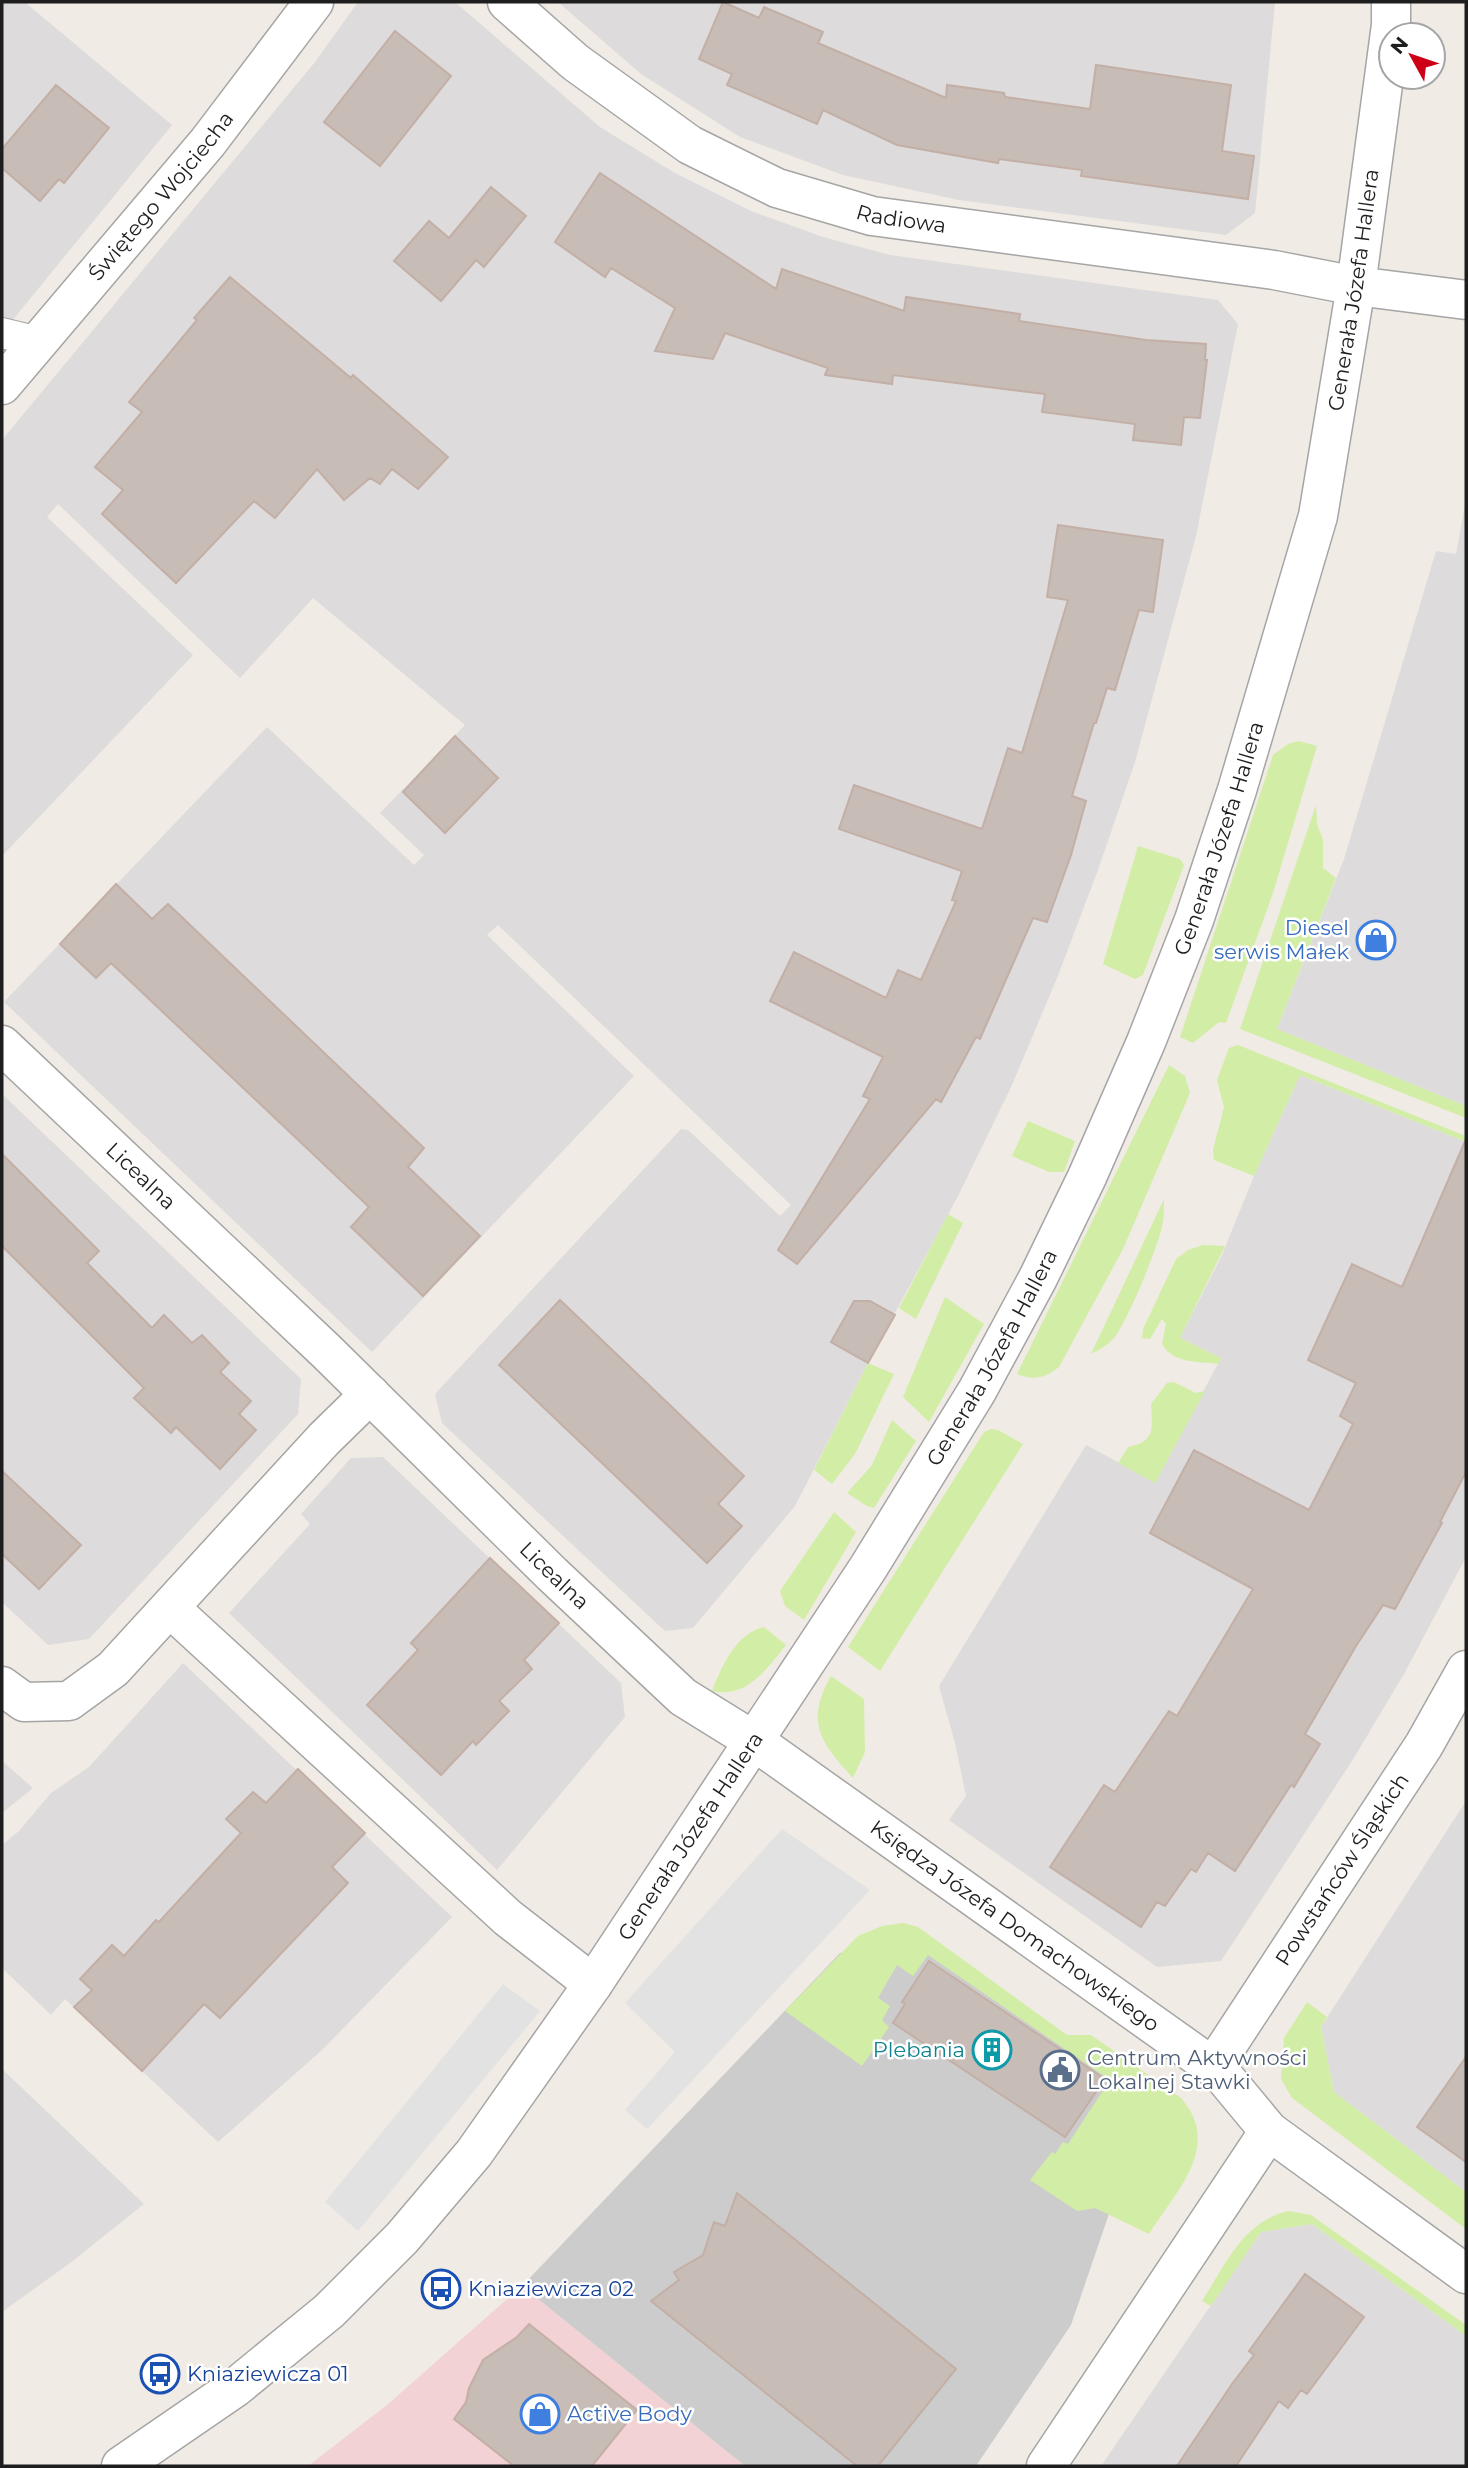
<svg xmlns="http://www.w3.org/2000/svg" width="1468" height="2468" font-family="Montserrat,sans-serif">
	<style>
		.residential { fill: #dddbdb }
		.commercial { fill: #f2d2d4 }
		.religious { fill: #ccc }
		.grass { fill: #d2eea6 }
		.parking { fill: #e2e2e2 }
		.building { fill: #c8bcb7; stroke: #c3afa5; stroke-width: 2 }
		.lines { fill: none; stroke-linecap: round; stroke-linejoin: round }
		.service-casing { stroke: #a5a5a5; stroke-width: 32 }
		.minor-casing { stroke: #a5a5a5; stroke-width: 41 }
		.tertiary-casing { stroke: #a5a5a5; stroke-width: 41 }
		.service { stroke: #fff; stroke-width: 30 }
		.minor { stroke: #fff; stroke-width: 38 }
		.tertiary { stroke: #fff; stroke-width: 38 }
		.labels { text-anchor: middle; stroke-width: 5; stroke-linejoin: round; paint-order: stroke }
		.street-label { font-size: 21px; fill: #1e1e1e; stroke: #fff }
		.shop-label { font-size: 21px; fill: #366cbe; stroke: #fff; text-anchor: end }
		.culture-label { font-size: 21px; fill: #0d838f; stroke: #fff; text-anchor: end }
		.service-label { font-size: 21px; fill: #4e5e75; stroke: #fff; text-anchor: start }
		.transit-label { font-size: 21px; fill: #164399; stroke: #fff; text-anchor: start }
	</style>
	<rect width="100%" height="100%" fill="#f0ebe4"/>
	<path class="residential" d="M2,2H29L27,4L172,125L2,333Z
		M358,2H455L600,127L675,173L751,211L823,237L890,255L1218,300L1238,324L1196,536L1135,762L1098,870L1057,978L1012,1085L958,1196L868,1363L795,1506L693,1628L665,1631L442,1423L435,1394L681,1129L688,1130L780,1216L791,1205L498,925L487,935L634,1076L372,1352L4,1002L267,727L414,865L424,855L380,813L465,725L313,598L240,678L58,504L47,517L193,655L2,856V440L315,62Z
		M558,2H1275L1255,213L1226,235L959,200L843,175L740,137L641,74Z
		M1466,499V1106L1277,1029L1344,859L1436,551L1456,554Z
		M1300,1075L1466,1142V1557L1404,1674L1352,1761L1221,1961L1157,1967L949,1820L966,1796L955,1743L939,1686L1086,1445L1155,1482L1221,1358L1180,1338L1222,1255L1254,1176Z
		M2,1094L301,1379L298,1414L89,1639L48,1645L2,1602Z
		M383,1457L621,1683L625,1717L497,1870L229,1613L310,1524L301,1514L351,1458Z
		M183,1663L452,1917L322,2050L218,2142L65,1999L51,2015L2,1968V1845L19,1831L51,1793L89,1767Z
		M2,1761L33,1788L2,1813Z
		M1466,1801V2192L1334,2092L1321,2027Z
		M2,2069L144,2204L70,2263L2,2312Z
		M1312,2224L1466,2336V2466H1101L1261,2232Z"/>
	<path class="commercial" d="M522,2286L745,2466H308L387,2405Z"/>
	<path class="religious" d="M931,1944L1139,2094L1125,2167L1071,2325L976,2466H745L522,2286L840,1953Z"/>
	<path class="grass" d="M1299,741L1317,746L1273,893L1226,1023L1219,1022L1193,1043L1180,1037L1273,755L1288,744Z
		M1316,805L1317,824L1323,840V868L1336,878L1277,1029L1466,1106V1118L1240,1029Z
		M1138,846L1180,859L1184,865L1143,975L1135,979L1103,964Z
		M1238,1045L1466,1136V1142L1300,1075L1254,1176L1214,1160L1213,1150L1224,1107L1217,1080L1229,1048Z
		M1169,1065L1185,1076L1190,1093L1123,1249L1059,1367C1045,1378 1034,1381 1017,1374Z
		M1028,1121L1075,1141L1064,1172H1049L1012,1156Z
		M1164,1199C1164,1208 1164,1218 1162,1227C1155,1254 1132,1310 1117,1334C1110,1344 1101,1349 1091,1354Z
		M948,1214L963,1223L916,1319L899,1308Z
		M1203,1245L1225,1246L1180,1338L1221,1358L1219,1364C1198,1361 1173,1364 1162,1344L1166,1324L1162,1319L1150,1339L1142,1338L1143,1329L1176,1259L1188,1250Z
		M945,1297L984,1324L929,1422L903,1397Z
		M868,1363L894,1374L855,1454L832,1484L814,1470Z
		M1174,1382L1196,1393L1205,1391L1155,1483L1118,1463L1128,1447C1156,1442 1152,1428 1151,1404L1167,1383Z
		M892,1420L916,1441L874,1508L867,1506L847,1493L872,1465Z
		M991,1429L998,1430L1023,1444L880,1671L848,1647L984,1432Z
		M834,1512L856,1532L804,1620L785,1606L780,1591Z
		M764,1627L786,1645C767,1669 746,1699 712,1691C722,1666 736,1633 764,1627Z
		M831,1676L864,1699L865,1752L853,1778C820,1742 805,1722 831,1676Z
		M903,1923L918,1927L1067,2035H1091L1181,2098C1223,2146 1176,2191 1149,2234L1095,2208L1077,2211L1030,2180L1052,2152L1055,2154L1063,2142L1068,2144L1110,2080L928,1955L913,1976L897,1965L878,1998L890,2006L882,2020L889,2027L862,2066L785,2011L858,1936L882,1926Z
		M1307,2002L1327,2017L1321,2027L1334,2092L1466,2192V2229L1292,2098L1281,2079L1284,2038Z
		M1289,2211L1311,2215L1466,2325V2336L1312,2224L1261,2232L1211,2306L1202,2301C1226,2264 1243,2221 1289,2211Z"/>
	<path class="parking" d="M782,1829L870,1890L647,2129L625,2110L675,2052L625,2003Z
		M503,1984L540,2011L358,2231L325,2202Z"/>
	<path class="building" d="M723,2L759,18L764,7L790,18L823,32L818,43L946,98L947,85L1004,93L1005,97L1090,109L1096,65L1231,85L1222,151L1254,156L1248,199L1081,176L1082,170L999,159L998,163L897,145L823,110L817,124L727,85L732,74L699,59Z
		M395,31L451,76L380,166L324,122Z
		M56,85L109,128L64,183L59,179L40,201L2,168V149Z
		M600,173L776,289L782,269L904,311L906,297L1020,314L1019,321L1146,340L1206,344L1205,360H1207L1200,418L1184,417L1181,445L1133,440L1135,424L1042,412L1045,394L893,375L892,384L825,375L828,368L725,333L713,359L655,351L675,308L611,268L605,277L555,242Z
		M491,187L526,216L484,267L476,260L441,301L394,261L429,221L449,238Z
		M230,277L351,378L353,375L448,457L418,489L392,469L380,484L370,478L344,500L317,469L275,518L254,501L176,583L102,514L123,490L95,467L142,412L129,402L197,320L194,318Z
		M1058,525L1163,540L1153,612L1139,610L1115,690L1107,688L1096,723H1094L1072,796L1086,801L1071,855L1047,922L1033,918L980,1039L976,1037L941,1102L936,1099L797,1264L778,1250L870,1099L863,1096L883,1057L770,1001L794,952L886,998L898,970L921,980L956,901L952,900L962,871L839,829L854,785L982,829L1008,748L1022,753L1068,600L1047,597Z
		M455,736L498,778L445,833L403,792Z
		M116,884L152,919L168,904L424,1148L408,1167L480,1236L423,1296L351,1227L369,1207L111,963L96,978L60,944Z
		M1466,1139V1472L1440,1522L1442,1523L1395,1609L1383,1605L1356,1646L1305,1734L1320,1744L1294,1787L1291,1785L1235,1871L1208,1853L1196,1872L1191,1869L1165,1906L1157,1902L1141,1927L1050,1867L1104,1785L1115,1792L1169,1711L1177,1716L1253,1589L1150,1533L1194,1450L1309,1510L1353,1424L1340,1416L1356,1383L1308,1360L1352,1264L1402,1287Z
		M2,1154L99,1251L87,1263L152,1328L164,1315L192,1343L202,1335L229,1363L220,1372L251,1401L239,1414L256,1430L220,1469L176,1427L171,1433L134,1398L144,1388L2,1246Z
		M560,1300L744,1476L718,1504L742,1526L707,1563L499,1365Z
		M854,1301H870L895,1315L868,1363L831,1342Z
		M2,1471L81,1545L39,1589L2,1554Z
		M490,1558L559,1623L524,1660L532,1669L499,1701L509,1711L476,1745L473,1741L441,1775L367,1705L418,1650L411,1643Z
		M298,1769L365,1833L332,1867L348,1883L220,2018L204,2004L142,2071L74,2007L92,1990L80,1979L112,1945L124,1956L156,1920L159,1922L241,1833L226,1819L253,1792L266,1803Z
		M929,1961L1105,2079L1065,2137L893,2023L905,2004L902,2002Z
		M1466,2057V2162L1417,2127Z
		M737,2193L956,2369L878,2466H857L651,2301L679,2280L674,2272L703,2255L714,2222L725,2226Z
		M1305,2274L1364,2317L1307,2394L1301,2390L1288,2408L1279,2401L1236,2466H1177L1232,2384L1254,2355L1249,2351Z
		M529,2324L637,2410L592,2466H514L454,2419L466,2402L469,2388L483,2360L517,2337Z"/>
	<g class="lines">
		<defs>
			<path id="service" d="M2,333L39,342"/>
			<g id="minor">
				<path id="s1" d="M507,2L575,62L690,145L777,188L872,216L1274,270L1356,286L1466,300"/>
				<path id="s2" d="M2,385L208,142L314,2"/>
				<path id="s3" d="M2,1045L326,1351L552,1574L683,1697L754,1741L1213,2067L1225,2078L1269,2131L1466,2274"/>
				<path d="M170,1608L508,1918L593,1984"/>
				<path d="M2,1686L24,1702L69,1701L113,1669L324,1439L370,1394"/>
				<path id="s4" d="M1213,2067L1424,1745L1466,1670"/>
				<path d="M1046,2466L1269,2131"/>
			</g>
			<g id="tertiary">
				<path id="s5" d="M121,2466L236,2387L329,2311L402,2238L474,2153L593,1984L868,1568L977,1391L1038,1278L1087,1177L1146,1042L1194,920L1237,790L1318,516L1356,286L1391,25V2"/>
			</g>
		</defs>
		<use href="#service" class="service-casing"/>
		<use href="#minor" class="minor-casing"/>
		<use href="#tertiary" class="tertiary-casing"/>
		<use href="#service" class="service"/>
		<use href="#minor" class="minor"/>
		<use href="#tertiary" class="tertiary"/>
	</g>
	<defs>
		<symbol id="shop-ring" viewBox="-11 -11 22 22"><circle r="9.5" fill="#fff" stroke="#3f7fe0" stroke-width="1.5"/><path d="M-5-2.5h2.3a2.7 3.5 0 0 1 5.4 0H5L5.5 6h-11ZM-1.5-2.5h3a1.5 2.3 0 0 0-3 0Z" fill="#3f7fe0"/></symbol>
		<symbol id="building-ring" viewBox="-11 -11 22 22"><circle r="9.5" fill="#fff" stroke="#0f9aa8" stroke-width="1.5"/><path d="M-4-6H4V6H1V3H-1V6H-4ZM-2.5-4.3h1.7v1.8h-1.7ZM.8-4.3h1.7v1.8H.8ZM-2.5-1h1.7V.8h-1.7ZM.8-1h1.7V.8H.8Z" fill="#0f9aa8"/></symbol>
		<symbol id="civic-ring" viewBox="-11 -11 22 22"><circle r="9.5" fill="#fff" stroke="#5c6f8a" stroke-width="1.5"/><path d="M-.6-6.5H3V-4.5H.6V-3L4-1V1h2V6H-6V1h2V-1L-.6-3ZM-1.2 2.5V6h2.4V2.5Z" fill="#5c6f8a"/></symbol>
		<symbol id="bus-ring" viewBox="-11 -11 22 22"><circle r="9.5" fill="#fff" stroke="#1a4fb4" stroke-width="1.5"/><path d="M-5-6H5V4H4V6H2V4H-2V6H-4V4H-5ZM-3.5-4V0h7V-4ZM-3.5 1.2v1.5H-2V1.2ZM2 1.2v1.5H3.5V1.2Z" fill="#1a4fb4"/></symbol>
	</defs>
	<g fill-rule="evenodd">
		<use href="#shop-ring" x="1354" y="918" width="44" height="44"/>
		<use href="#building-ring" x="970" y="2028" width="44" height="44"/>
		<use href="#civic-ring" x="1038" y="2048" width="44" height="44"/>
		<use href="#bus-ring" x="419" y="2267" width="44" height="44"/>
		<use href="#bus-ring" x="138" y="2352" width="44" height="44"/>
		<use href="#shop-ring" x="518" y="2392" width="44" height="44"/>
	</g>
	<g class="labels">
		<g class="street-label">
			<text dy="7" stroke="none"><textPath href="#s2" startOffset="247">Świętego Wojciecha</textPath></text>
			<text dy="7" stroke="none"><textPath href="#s1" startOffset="458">Radiowa</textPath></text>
			<text dy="7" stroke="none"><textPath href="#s5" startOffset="2558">Generała Józefa Hallera</textPath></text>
			<text dy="7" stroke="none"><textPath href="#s5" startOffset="1992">Generała Józefa Hallera</textPath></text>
			<text dy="7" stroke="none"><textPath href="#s3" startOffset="191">Licealna</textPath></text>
			<text dy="7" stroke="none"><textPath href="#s5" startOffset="1424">Generała Józefa Hallera</textPath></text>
			<text dy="7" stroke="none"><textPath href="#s3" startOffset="766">Licealna</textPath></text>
			<text dy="7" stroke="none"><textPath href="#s5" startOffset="858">Generała Józefa Hallera</textPath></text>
			<text dy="7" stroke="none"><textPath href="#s4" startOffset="236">Powstańców Śląskich</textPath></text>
			<text dy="7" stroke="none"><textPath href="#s3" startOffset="1346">Księdza Józefa Domachowskiego</textPath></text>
		</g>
		<g class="shop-label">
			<text x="1349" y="935">Diesel<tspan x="1349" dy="24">serwis Małek</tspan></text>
			<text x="567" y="2421" text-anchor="start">Active Body</text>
		</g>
		<g class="culture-label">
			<text x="965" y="2057">Plebania</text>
		</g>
		<g class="service-label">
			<text x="1087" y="2065">Centrum Aktywności<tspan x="1087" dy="24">Lokalnej Stawki</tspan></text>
		</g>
		<g class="transit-label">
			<text x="468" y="2296">Kniaziewicza 02</text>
			<text x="187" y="2381">Kniaziewicza 01</text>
		</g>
	</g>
	<rect width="1468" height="2468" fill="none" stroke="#1e1e1e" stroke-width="7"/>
	<g transform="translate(1412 56) rotate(310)"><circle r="33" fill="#ffffff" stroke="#a5a5a5" stroke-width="2"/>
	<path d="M0-5L12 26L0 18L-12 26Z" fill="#cd0018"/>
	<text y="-10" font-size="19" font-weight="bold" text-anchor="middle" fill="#1e1e1e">N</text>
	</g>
</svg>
